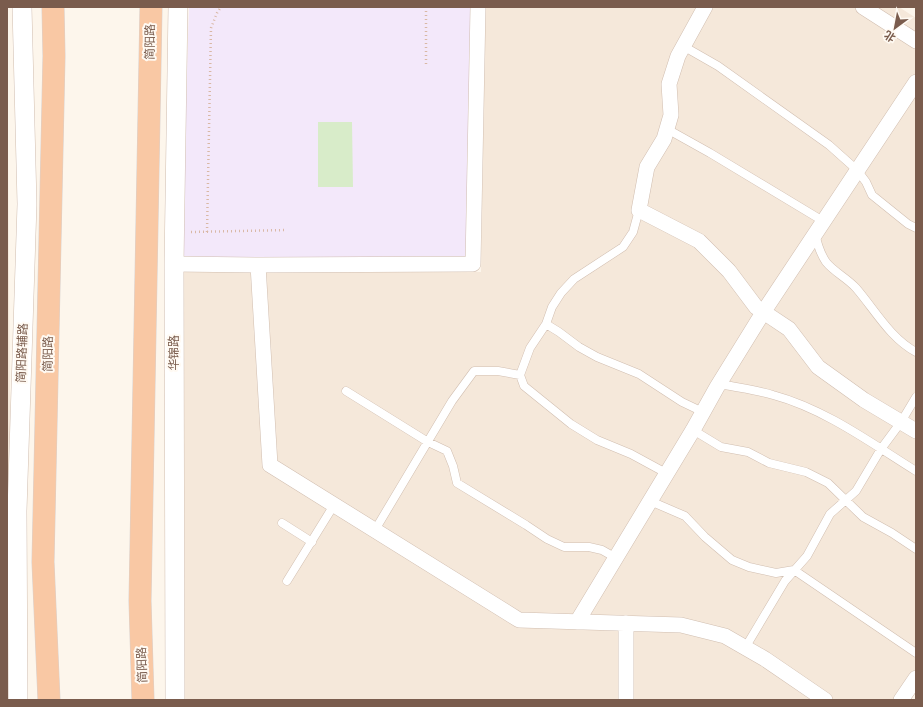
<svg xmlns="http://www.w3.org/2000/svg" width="923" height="707" font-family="Rubik,'Noto Sans SC',sans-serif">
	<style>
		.residential { fill: #f5e8da }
		.education { fill: #f3e8fa }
		.pitch { fill: #d8ecc9 }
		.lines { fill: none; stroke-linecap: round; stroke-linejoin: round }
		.service-casing { stroke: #d1beb0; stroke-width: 9 }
		.minor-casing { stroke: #d1beb0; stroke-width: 16 }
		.tertiary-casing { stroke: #d1beb0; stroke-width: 20 }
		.trunk-casing { stroke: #dad1cd; stroke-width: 23 }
		.path { stroke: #d9b8a5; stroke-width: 2.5; stroke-dasharray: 1 3; stroke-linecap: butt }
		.service { stroke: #fff; stroke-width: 8 }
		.minor { stroke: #fff; stroke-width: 15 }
		.tertiary { stroke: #fff; stroke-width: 19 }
		.trunk { stroke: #f9c8a4; stroke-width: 22 }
		.labels { text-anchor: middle; stroke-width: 4; stroke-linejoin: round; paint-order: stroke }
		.street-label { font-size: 12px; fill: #7a5c4d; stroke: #fffaf3 }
	</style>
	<rect width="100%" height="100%" fill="#fdf6ec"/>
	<path class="residential" d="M7,7L12,700H7Z
		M485,7H899L916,18V678L900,700H185L184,268L481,272Z"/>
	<path class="education" d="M189,7H471L473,264L181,263Z"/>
	<path class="pitch" d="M318,122H352L353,187H318Z"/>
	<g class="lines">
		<defs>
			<path id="service" d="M683,46L718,66L829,145L857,170L866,182L872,195L908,224L916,228
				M667,129L710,153L823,221
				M815,233C817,243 820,253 826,262C834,272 847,278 856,288C875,310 890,338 916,352
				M546,324L559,332L579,347L597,357L639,374L682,402L703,412
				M520,375L524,386L571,424L597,440L631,454L666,473
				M718,387L725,385C740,388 757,390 773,395C825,409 871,443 916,471
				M346,391L428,442L447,451L453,466L457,483L526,525L547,539L564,547H589L602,550L616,558
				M693,430L721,447L748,452L769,463L806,472L828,483L863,517L892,533L916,549
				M650,501L685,516L705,537L732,560L749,567L776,573L794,570L916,653
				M282,523L312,542
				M375,530L452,401L474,371H498L520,375L530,348L546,324L552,307L561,293L574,279L623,247L633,232L639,210
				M287,581L334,505
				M745,648L785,581L807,556L830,514L856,491L881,449L901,422L916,397"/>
			<path id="minor" d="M478,7L473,264L258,265L270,465L519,620L681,625L725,636L765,659L825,700
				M705,7L678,56L669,84L671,115L664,139L647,167L639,210L699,241L729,271L756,307L789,329L818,367L864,400L916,431
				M863,7L916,41
				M174,264L258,265
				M577,622L693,430L717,387L764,311L916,82
				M626,700V623
				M901,700L916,678"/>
			<path id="tertiary" d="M18,700L17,511L27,204L22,7
				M175,700L174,264L178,7"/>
			<path id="trunk" d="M49,700L43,562L54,56L53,7
				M143,700L140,601L151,7"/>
		</defs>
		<use href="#service" class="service-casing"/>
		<use href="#minor" class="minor-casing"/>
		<use href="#tertiary" class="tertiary-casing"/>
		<use href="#trunk" class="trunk-casing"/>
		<path class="path" d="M426,7V65
			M191,232L286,230
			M207,232L211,28L217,13L221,7"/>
		<use href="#service" class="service"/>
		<use href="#minor" class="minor"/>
		<use href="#tertiary" class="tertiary"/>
		<use href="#trunk" class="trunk"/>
	</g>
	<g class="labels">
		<g class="street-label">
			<text transform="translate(150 42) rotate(-89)" y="4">简阳路</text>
			<text transform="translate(22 353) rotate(-88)" y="4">简阳路辅路</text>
			<text transform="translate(174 353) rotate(-90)" y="4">华锦路</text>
			<text transform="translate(48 354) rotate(-89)" y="4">简阳路</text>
			<text transform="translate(142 665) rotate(-92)" y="4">简阳路</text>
		</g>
	</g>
	<rect width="923" height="707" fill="none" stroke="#7a5c4d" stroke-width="16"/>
	<g transform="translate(895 28) rotate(212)" stroke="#fffaf3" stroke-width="3" paint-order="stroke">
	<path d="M0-3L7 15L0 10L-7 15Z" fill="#7a5c4d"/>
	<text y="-6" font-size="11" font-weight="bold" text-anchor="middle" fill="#7a5c4d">北</text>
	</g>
</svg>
